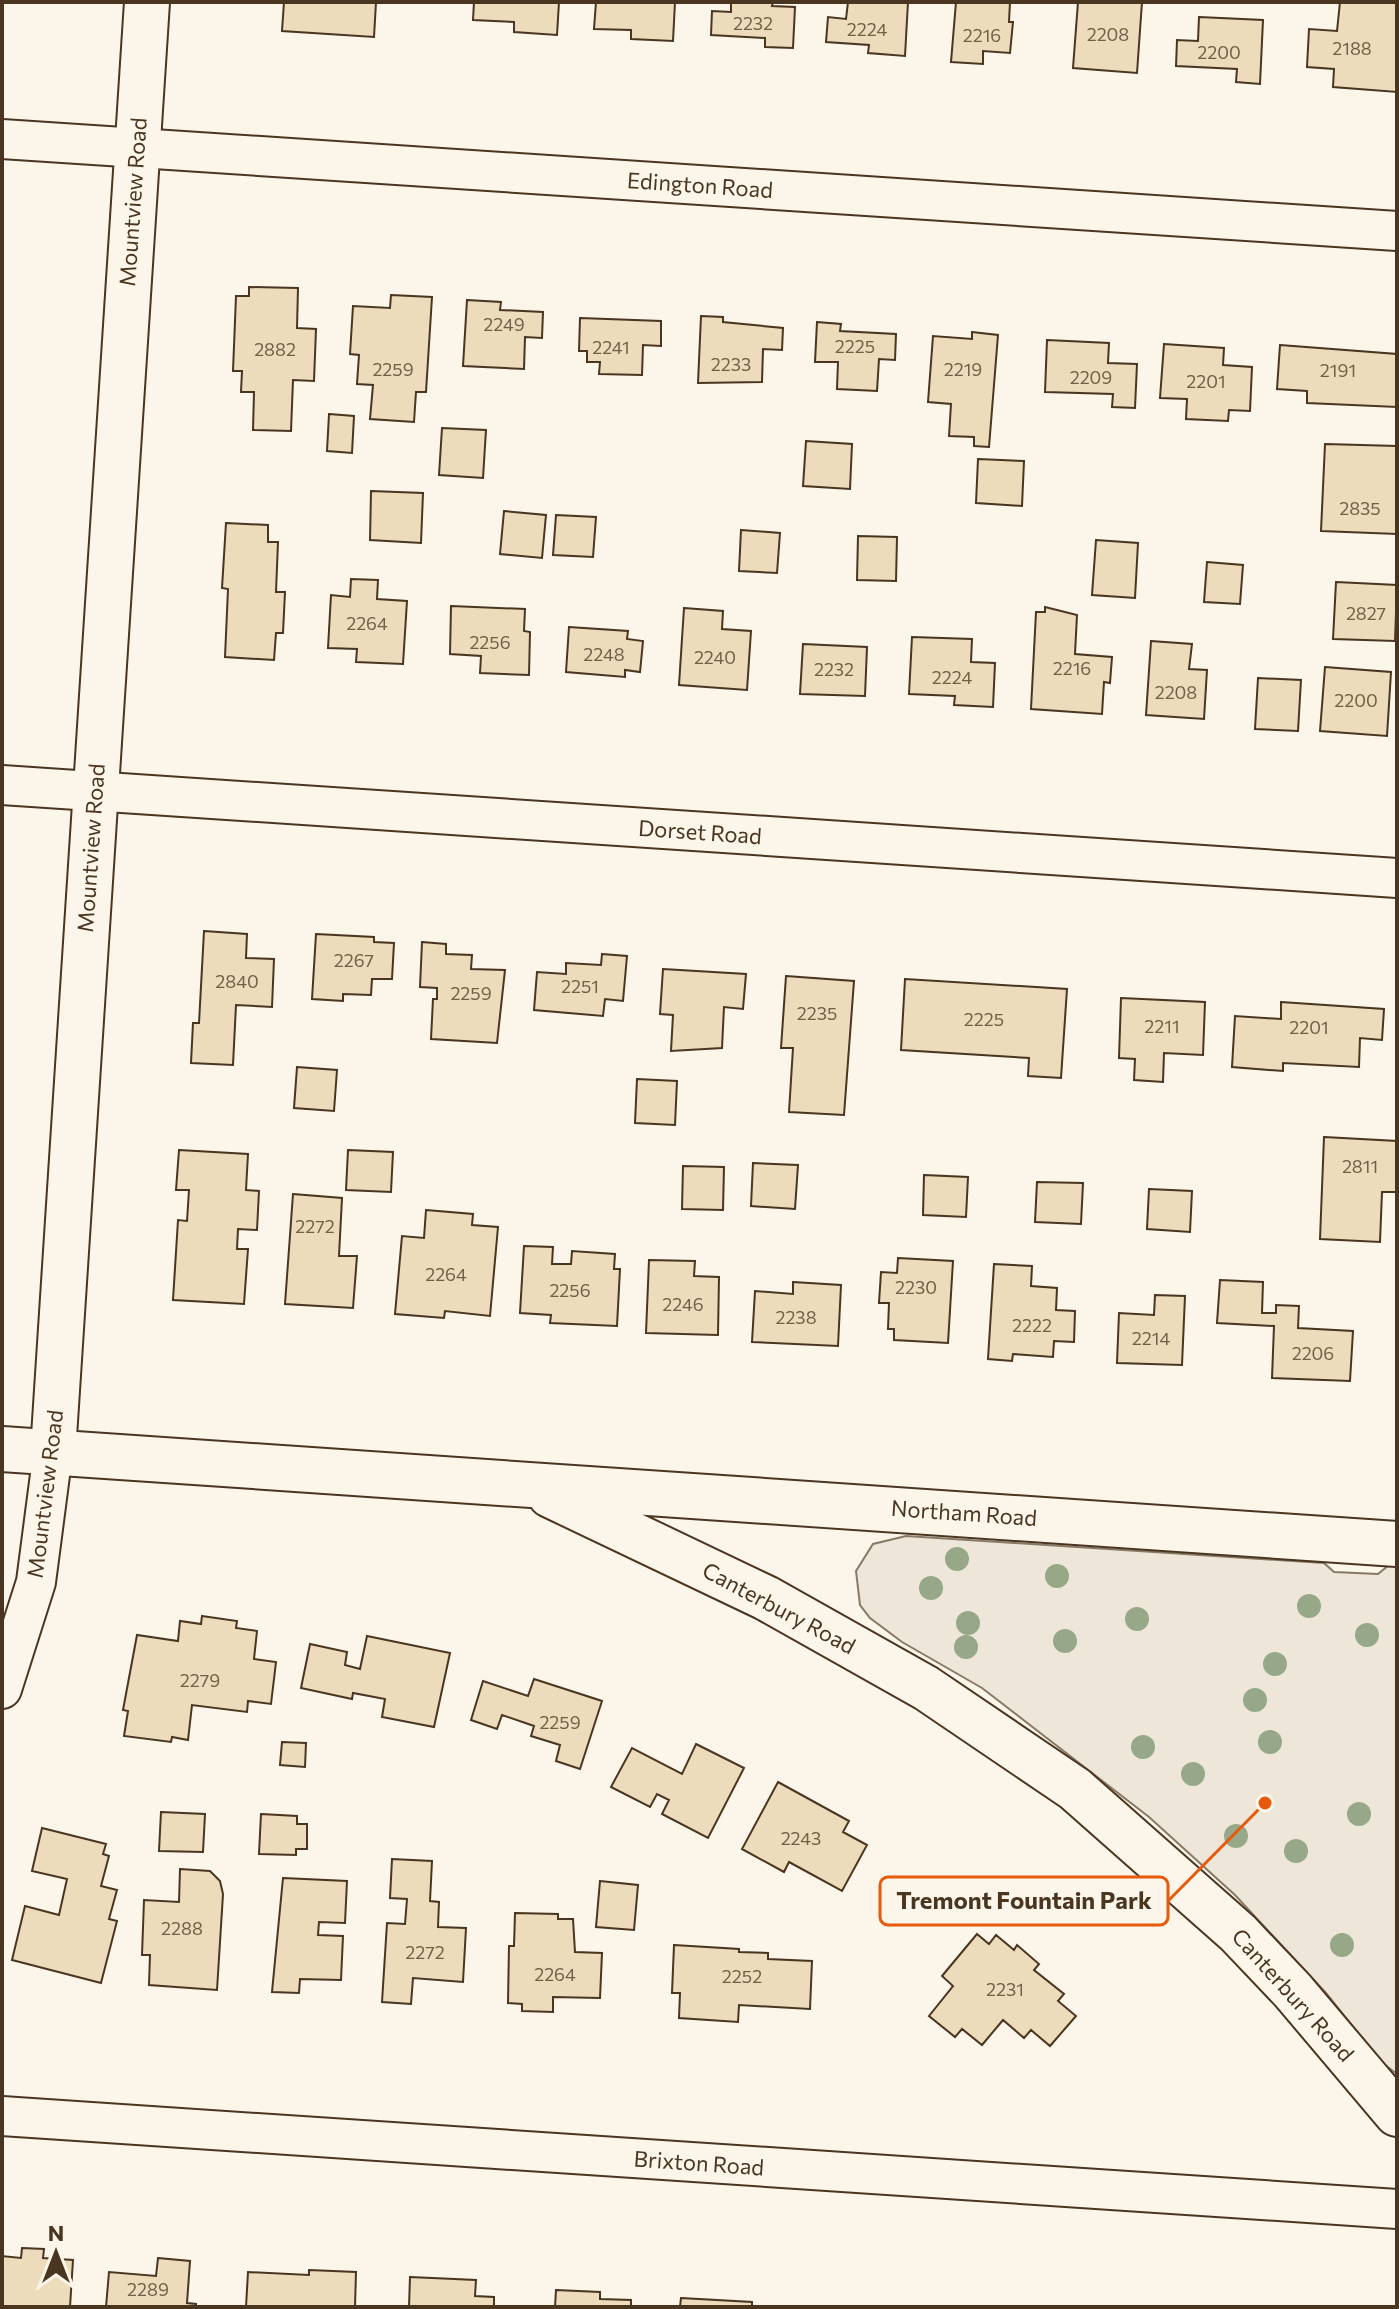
<svg xmlns="http://www.w3.org/2000/svg" width="1399" height="2309" font-family="Commissioner,sans-serif">
	<style>
		.green { fill: #ede6d9; stroke: #887966; stroke-width: 2 }
		.building { fill: #ecdcbc; stroke: #4a3520; stroke-width: 2 }
		.lines { fill: none; stroke-linecap: round; stroke-linejoin: round }
		.minor-casing { stroke: #4a3520; stroke-width: 42 }
		.tertiary-casing { stroke: #4a3520; stroke-width: 48 }
		.minor { stroke: #fbf6e9; stroke-width: 38 }
		.tertiary { stroke: #fbf6e9; stroke-width: 44 }
		.tree { fill: #96a887 }
		.labels { text-anchor: middle; stroke-width: 6; stroke-linejoin: round; paint-order: stroke }
		.number-label { font-size: 18px; fill: #725f47 }
		.street-label { font-size: 22px; fill: #4a3520; stroke: #fbf6e9 }
		.leader { fill: none; stroke: #e8590c; stroke-width: 3 }
		.callout-dot { fill: #e8590c; stroke: #fbf6e9; stroke-width: 3 }
		.callout { fill: #fbf6e9; stroke: #e8590c; stroke-width: 3 }
		.callout-label { font-size: 24px; text-anchor: middle; font-weight: bold; fill: #4a3520 }
	</style>
	<rect width="100%" height="100%" fill="#fbf6e9"/>
	<path class="green" d="M906,1536L1324,1563L1334,1572L1378,1574L1389,1565H1397V2074L1381,2062L1326,1993L1235,1895L1149,1817L982,1688L902,1642L870,1618L860,1605L856,1571L873,1544Z"/>
	<path class="building" d="M284,2H376L374,37L282,31Z
		M474,2H559L557,35L514,32V22L473,20Z
		M596,2H675L673,41L631,39V30L594,29Z
		M731,2H773L772,6L795,7L793,48L765,47V38L711,35L712,11L731,12Z
		M848,2H908L905,56L868,53L869,45L826,42L828,17L846,19Z
		M956,2H1010L1009,22H1013L1010,53L983,51V64L951,62Z
		M1078,2H1142L1137,73L1073,68Z
		M1340,2H1397V92L1333,87L1334,69L1307,67L1309,29L1337,31Z
		M1199,17L1263,20L1260,84L1236,82L1237,69L1176,66L1177,40L1198,41Z
		M249,287L298,288L297,328L316,329L314,381L293,380L291,431L253,430L254,392H241L242,371H233L236,296H249Z
		M391,295L432,297L426,392H416L414,422L370,419L373,385L357,384L359,355L350,354L353,306L390,308Z
		M467,300L501,302L500,310L543,312L542,338L525,337L524,369L463,366Z
		M701,316L723,317V322L783,328L782,350L763,349L762,382L698,383Z
		M580,318L661,321V346L643,345L642,375L599,374L600,362H587V351H579Z
		M817,322L841,324L840,331L896,334L895,360L879,359L877,391L837,389L838,362H815Z
		M972,332L998,335L989,447L974,446V437L949,436L951,404L928,402L933,336L972,339Z
		M1047,340L1109,343L1108,363L1137,364L1135,408L1112,407L1113,394L1045,392Z
		M1164,344L1224,348L1223,365L1252,367L1250,411L1229,410L1228,421L1186,419L1187,399L1160,398Z
		M1280,345L1397,354V407L1307,403V391L1277,389Z
		M329,414L354,416L352,453L327,451Z
		M442,428L486,430L483,478L439,475Z
		M806,441L852,444L850,489L803,486Z
		M1325,444L1397,446V534L1321,531Z
		M978,459L1024,461L1022,506L976,503Z
		M371,491L423,493L421,543L370,540Z
		M504,511L546,515L542,558L500,554Z
		M556,515L596,517L593,557L553,555Z
		M226,523L268,525V542H278L276,592H285L283,633H276L274,660L225,657L228,589L222,588Z
		M741,530L780,533L777,573L739,571Z
		M858,536L897,537L896,581L857,580Z
		M1096,540L1138,543L1135,598L1092,595Z
		M1207,562L1243,565L1240,604L1204,602Z
		M351,579L378,580L377,599L407,601L403,664L356,662L357,649L328,648L331,595L350,597Z
		M1336,582L1397,585L1395,641L1333,639Z
		M451,606L525,609L524,631L530,632L529,675L480,673L481,656L450,654Z
		M1045,607L1077,615L1075,654L1112,657L1110,683L1104,682L1102,714L1031,709L1036,612H1045Z
		M684,608L723,611L722,629L751,631L747,690L679,685Z
		M569,627L628,631L627,639L643,641L640,672L625,670V677L566,672Z
		M912,637L972,639L971,662L995,663L993,707L954,705L955,696L909,694Z
		M1151,641L1192,644L1189,669L1207,670L1204,719L1146,715Z
		M803,644L867,647L865,696L800,694Z
		M1325,667L1391,672L1387,736L1320,731Z
		M1258,678L1301,680L1298,731L1255,729Z
		M204,931L247,934L246,958L274,959L272,1007L236,1005L233,1065L191,1063L193,1023H199Z
		M316,934L374,937V942L394,943L392,979H372L371,995L343,994V1001L312,999Z
		M422,942L446,944V954L472,955L471,969L505,970L497,1043L431,1039L433,999H437V988L420,987Z
		M602,954L627,956L623,1001L605,999L603,1016L534,1010L537,972L566,974V963L601,965Z
		M663,969L746,974L743,1009L724,1007L722,1048L671,1051L673,1015L660,1014Z
		M786,976L854,981L844,1115L789,1112L793,1048H781Z
		M905,979L1067,989L1061,1078L1028,1076L1029,1058L901,1050Z
		M1121,998L1205,1002L1203,1055L1164,1053L1163,1082L1134,1080L1135,1059L1119,1058Z
		M1281,1002L1384,1009L1382,1040L1360,1038L1359,1067L1283,1063V1071L1232,1067L1235,1016L1281,1019Z
		M297,1067L337,1070L334,1111L294,1108Z
		M637,1079L677,1081L675,1125L635,1123Z
		M1324,1137L1397,1141V1192H1382L1380,1242L1320,1239Z
		M179,1150L248,1154L246,1190L259,1191L257,1230L238,1229L237,1249H248L244,1304L173,1300L178,1220L187,1221L189,1190H176Z
		M348,1150L393,1152L391,1192L346,1190Z
		M753,1163L798,1165L795,1209L751,1206Z
		M683,1166L724,1167L723,1210L682,1209Z
		M924,1175L968,1177L966,1217L923,1215Z
		M1037,1182L1083,1183L1081,1224L1035,1222Z
		M1149,1189L1192,1191L1190,1232L1147,1229Z
		M293,1194L342,1198L339,1256H357L353,1308L285,1304Z
		M426,1210L473,1214L472,1225L498,1227L490,1316L445,1311L444,1318L395,1314L402,1236L424,1238Z
		M524,1246L553,1247L552,1264H571L572,1251L615,1254L614,1269H620L617,1326L550,1323L551,1315L520,1313Z
		M898,1258L953,1261L948,1343L894,1340V1329H888L889,1303H879L881,1272L897,1273Z
		M649,1260L695,1261L694,1276L719,1277L718,1335L646,1333Z
		M994,1264L1032,1266L1031,1286L1057,1288L1056,1310L1075,1311L1074,1342L1054,1341L1053,1357L1013,1354L1012,1361L988,1359Z
		M1220,1280L1263,1282L1262,1313H1276V1305L1299,1306L1298,1328L1353,1331L1350,1381L1272,1378L1274,1326L1217,1323Z
		M793,1282L841,1285L838,1346L752,1342L755,1291L793,1294Z
		M1155,1295L1185,1296L1182,1365L1117,1363L1119,1313L1154,1315Z
		M202,1616L237,1621L236,1628L257,1631L254,1659L276,1662L271,1704L248,1701L247,1712L192,1705L188,1740L172,1737L171,1742L124,1736L128,1711L123,1710L137,1635L178,1641L180,1621L201,1624Z
		M367,1636L450,1653L434,1727L382,1717L385,1699L353,1693L352,1699L301,1688L310,1644L347,1652L345,1665L360,1669Z
		M534,1679L602,1701L580,1769L556,1761L560,1745L531,1736L534,1726L502,1715L497,1729L471,1720L483,1681L528,1696Z
		M282,1742L306,1743L305,1767L280,1765Z
		M696,1744L744,1768L708,1838L662,1814L669,1800L657,1794L650,1807L611,1787L632,1748L682,1774Z
		M778,1782L849,1821L843,1832L867,1845L842,1891L789,1862L784,1872L742,1849Z
		M161,1812L205,1814L203,1852L159,1851Z
		M261,1814L297,1816V1824H307V1849H296V1855L259,1854Z
		M42,1828L106,1844L103,1854L109,1856L101,1886L117,1890L109,1919L117,1921L101,1983L12,1960L25,1906L59,1915L67,1879L32,1871Z
		M392,1859L432,1861L430,1901L439,1902L438,1927L466,1928L463,1982L413,1978L411,2004L382,2002L387,1923L405,1924L407,1899L390,1898Z
		M180,1869L210,1871L220,1881L223,1894L217,1990L149,1985L150,1955H142L144,1900L179,1902Z
		M283,1878L347,1881L345,1923L319,1922L318,1935L343,1936L341,1980L300,1979L299,1993L272,1992Z
		M600,1881L638,1885L634,1930L596,1927Z
		M515,1913L558,1914V1919H573L575,1952L602,1953L600,1998L553,1997V2012L522,2011V2004L508,2003L509,1946H514Z
		M977,1934L989,1944L996,1935L1014,1950L1017,1945L1039,1964L1034,1970L1064,1994L1058,2001L1076,2016L1050,2046L1031,2030L1024,2038L1003,2020L982,2045L962,2029L955,2037L929,2016L953,1986L942,1976Z
		M674,1945L739,1949V1952L768,1953V1959L812,1961L810,2009L739,2005L738,2022L679,2018L680,1993H672Z
		M22,2248L44,2249L43,2258L73,2260L70,2307H2V2256L21,2258Z
		M158,2258L190,2261L187,2303L196,2304V2307H106L109,2272L156,2276Z
		M309,2270L356,2272L355,2307H246L248,2272L309,2275Z
		M410,2277L476,2280L475,2296L494,2297V2307H409Z
		M556,2290L600,2292V2299L631,2300V2307H555Z
		M681,2298L752,2302V2307H680Z"/>
	<g class="lines">
		<defs>
			<path id="minor" d="M2,139L1397,231
				M2,785L1397,878
				M2,1689L36,1582L53,1452
				M2,2116L1397,2209"/>
			<path id="tertiary" d="M2,1449L1397,1544
				M53,1452L147,2
				M550,1495L766,1598L926,1688L1075,1789L1238,1933L1293,1991L1397,2114"/>
		</defs>
		<use href="#minor" class="minor-casing"/>
		<use href="#tertiary" class="tertiary-casing"/>
		<use href="#minor" class="minor"/>
		<use href="#tertiary" class="tertiary"/>
	</g>
	<g class="tree">
		<circle cx="957" cy="1559" r="12"/>
		<circle cx="1057" cy="1576" r="12"/>
		<circle cx="931" cy="1588" r="12"/>
		<circle cx="1309" cy="1606" r="12"/>
		<circle cx="1137" cy="1619" r="12"/>
		<circle cx="968" cy="1623" r="12"/>
		<circle cx="1367" cy="1635" r="12"/>
		<circle cx="1065" cy="1641" r="12"/>
		<circle cx="966" cy="1647" r="12"/>
		<circle cx="1275" cy="1664" r="12"/>
		<circle cx="1255" cy="1700" r="12"/>
		<circle cx="1270" cy="1742" r="12"/>
		<circle cx="1143" cy="1747" r="12"/>
		<circle cx="1193" cy="1774" r="12"/>
		<circle cx="1359" cy="1814" r="12"/>
		<circle cx="1236" cy="1836" r="12"/>
		<circle cx="1296" cy="1851" r="12"/>
		<circle cx="1342" cy="1945" r="12"/>
	</g>
	<g class="labels">
		<g class="number-label">
			<text x="753" y="30">2232</text>
			<text x="867" y="36">2224</text>
			<text x="1108" y="41">2208</text>
			<text x="982" y="42">2216</text>
			<text x="1352" y="55">2188</text>
			<text x="1219" y="59">2200</text>
			<text x="504" y="331">2249</text>
			<text x="855" y="353">2225</text>
			<text x="611" y="354">2241</text>
			<text x="275" y="356">2882</text>
			<text x="731" y="371">2233</text>
			<text x="393" y="376">2259</text>
			<text x="963" y="376">2219</text>
			<text x="1338" y="377">2191</text>
			<text x="1091" y="384">2209</text>
			<text x="1206" y="388">2201</text>
			<text x="1360" y="515">2835</text>
			<text x="1366" y="620">2827</text>
			<text x="367" y="630">2264</text>
			<text x="490" y="649">2256</text>
			<text x="604" y="661">2248</text>
			<text x="715" y="664">2240</text>
			<text x="1072" y="675">2216</text>
			<text x="834" y="676">2232</text>
			<text x="952" y="684">2224</text>
			<text x="1176" y="699">2208</text>
			<text x="1356" y="707">2200</text>
			<text x="354" y="967">2267</text>
			<text x="237" y="988">2840</text>
			<text x="580" y="993">2251</text>
			<text x="471" y="1000">2259</text>
			<text x="817" y="1020">2235</text>
			<text x="984" y="1026">2225</text>
			<text x="1162" y="1033">2211</text>
			<text x="1309" y="1034">2201</text>
			<text x="1360" y="1173">2811</text>
			<text x="315" y="1233">2272</text>
			<text x="446" y="1281">2264</text>
			<text x="916" y="1294">2230</text>
			<text x="570" y="1297">2256</text>
			<text x="683" y="1311">2246</text>
			<text x="796" y="1324">2238</text>
			<text x="1032" y="1332">2222</text>
			<text x="1151" y="1345">2214</text>
			<text x="1313" y="1360">2206</text>
			<text x="200" y="1687">2279</text>
			<text x="560" y="1729">2259</text>
			<text x="801" y="1845">2243</text>
			<text x="182" y="1935">2288</text>
			<text x="425" y="1959">2272</text>
			<text x="555" y="1981">2264</text>
			<text x="742" y="1983">2252</text>
			<text x="1005" y="1996">2231</text>
			<text x="148" y="2296">2289</text>
		</g>
		<g class="street-label">
			<text transform="translate(700 185) rotate(4)" y="8">Edington Road</text>
			<text transform="translate(133 202) rotate(-86)" y="8">Mountview Road</text>
			<text transform="translate(700 832) rotate(4)" y="8">Dorset Road</text>
			<text transform="translate(91 848) rotate(-86)" y="8">Mountview Road</text>
			<text transform="translate(45 1494) rotate(-83)" y="8">Mountview Road</text>
			<text transform="translate(964 1513) rotate(4)" y="8">Northam Road</text>
			<text transform="translate(779 1608) rotate(28)" y="8">Canterbury Road</text>
			<text transform="translate(1293 1995) rotate(48)" y="8">Canterbury Road</text>
			<text transform="translate(699 2163) rotate(4)" y="8">Brixton Road</text>
		</g>
	</g>
	<path class="leader" d="M1265 1803L1168 1901"/>
	<circle class="callout-dot" cx="1265" cy="1803" r="8"/>
	<rect class="callout" x="880" y="1877" width="288" height="48" rx="8"/>
	<g class="callout-label">
		<text x="1024" y="1909">Tremont Fountain Park</text>
	</g>
	<rect width="1399" height="2309" fill="none" stroke="#4a3520" stroke-width="8"/>
	<g transform="translate(56 2253)" stroke="#fbf6e9" stroke-width="6" paint-order="stroke">
	<path d="M0-6L14 30L0 20L-14 30Z" fill="#4a3520"/>
	<text y="-12" font-size="22" font-weight="bold" text-anchor="middle" fill="#4a3520">N</text>
	</g>
</svg>
